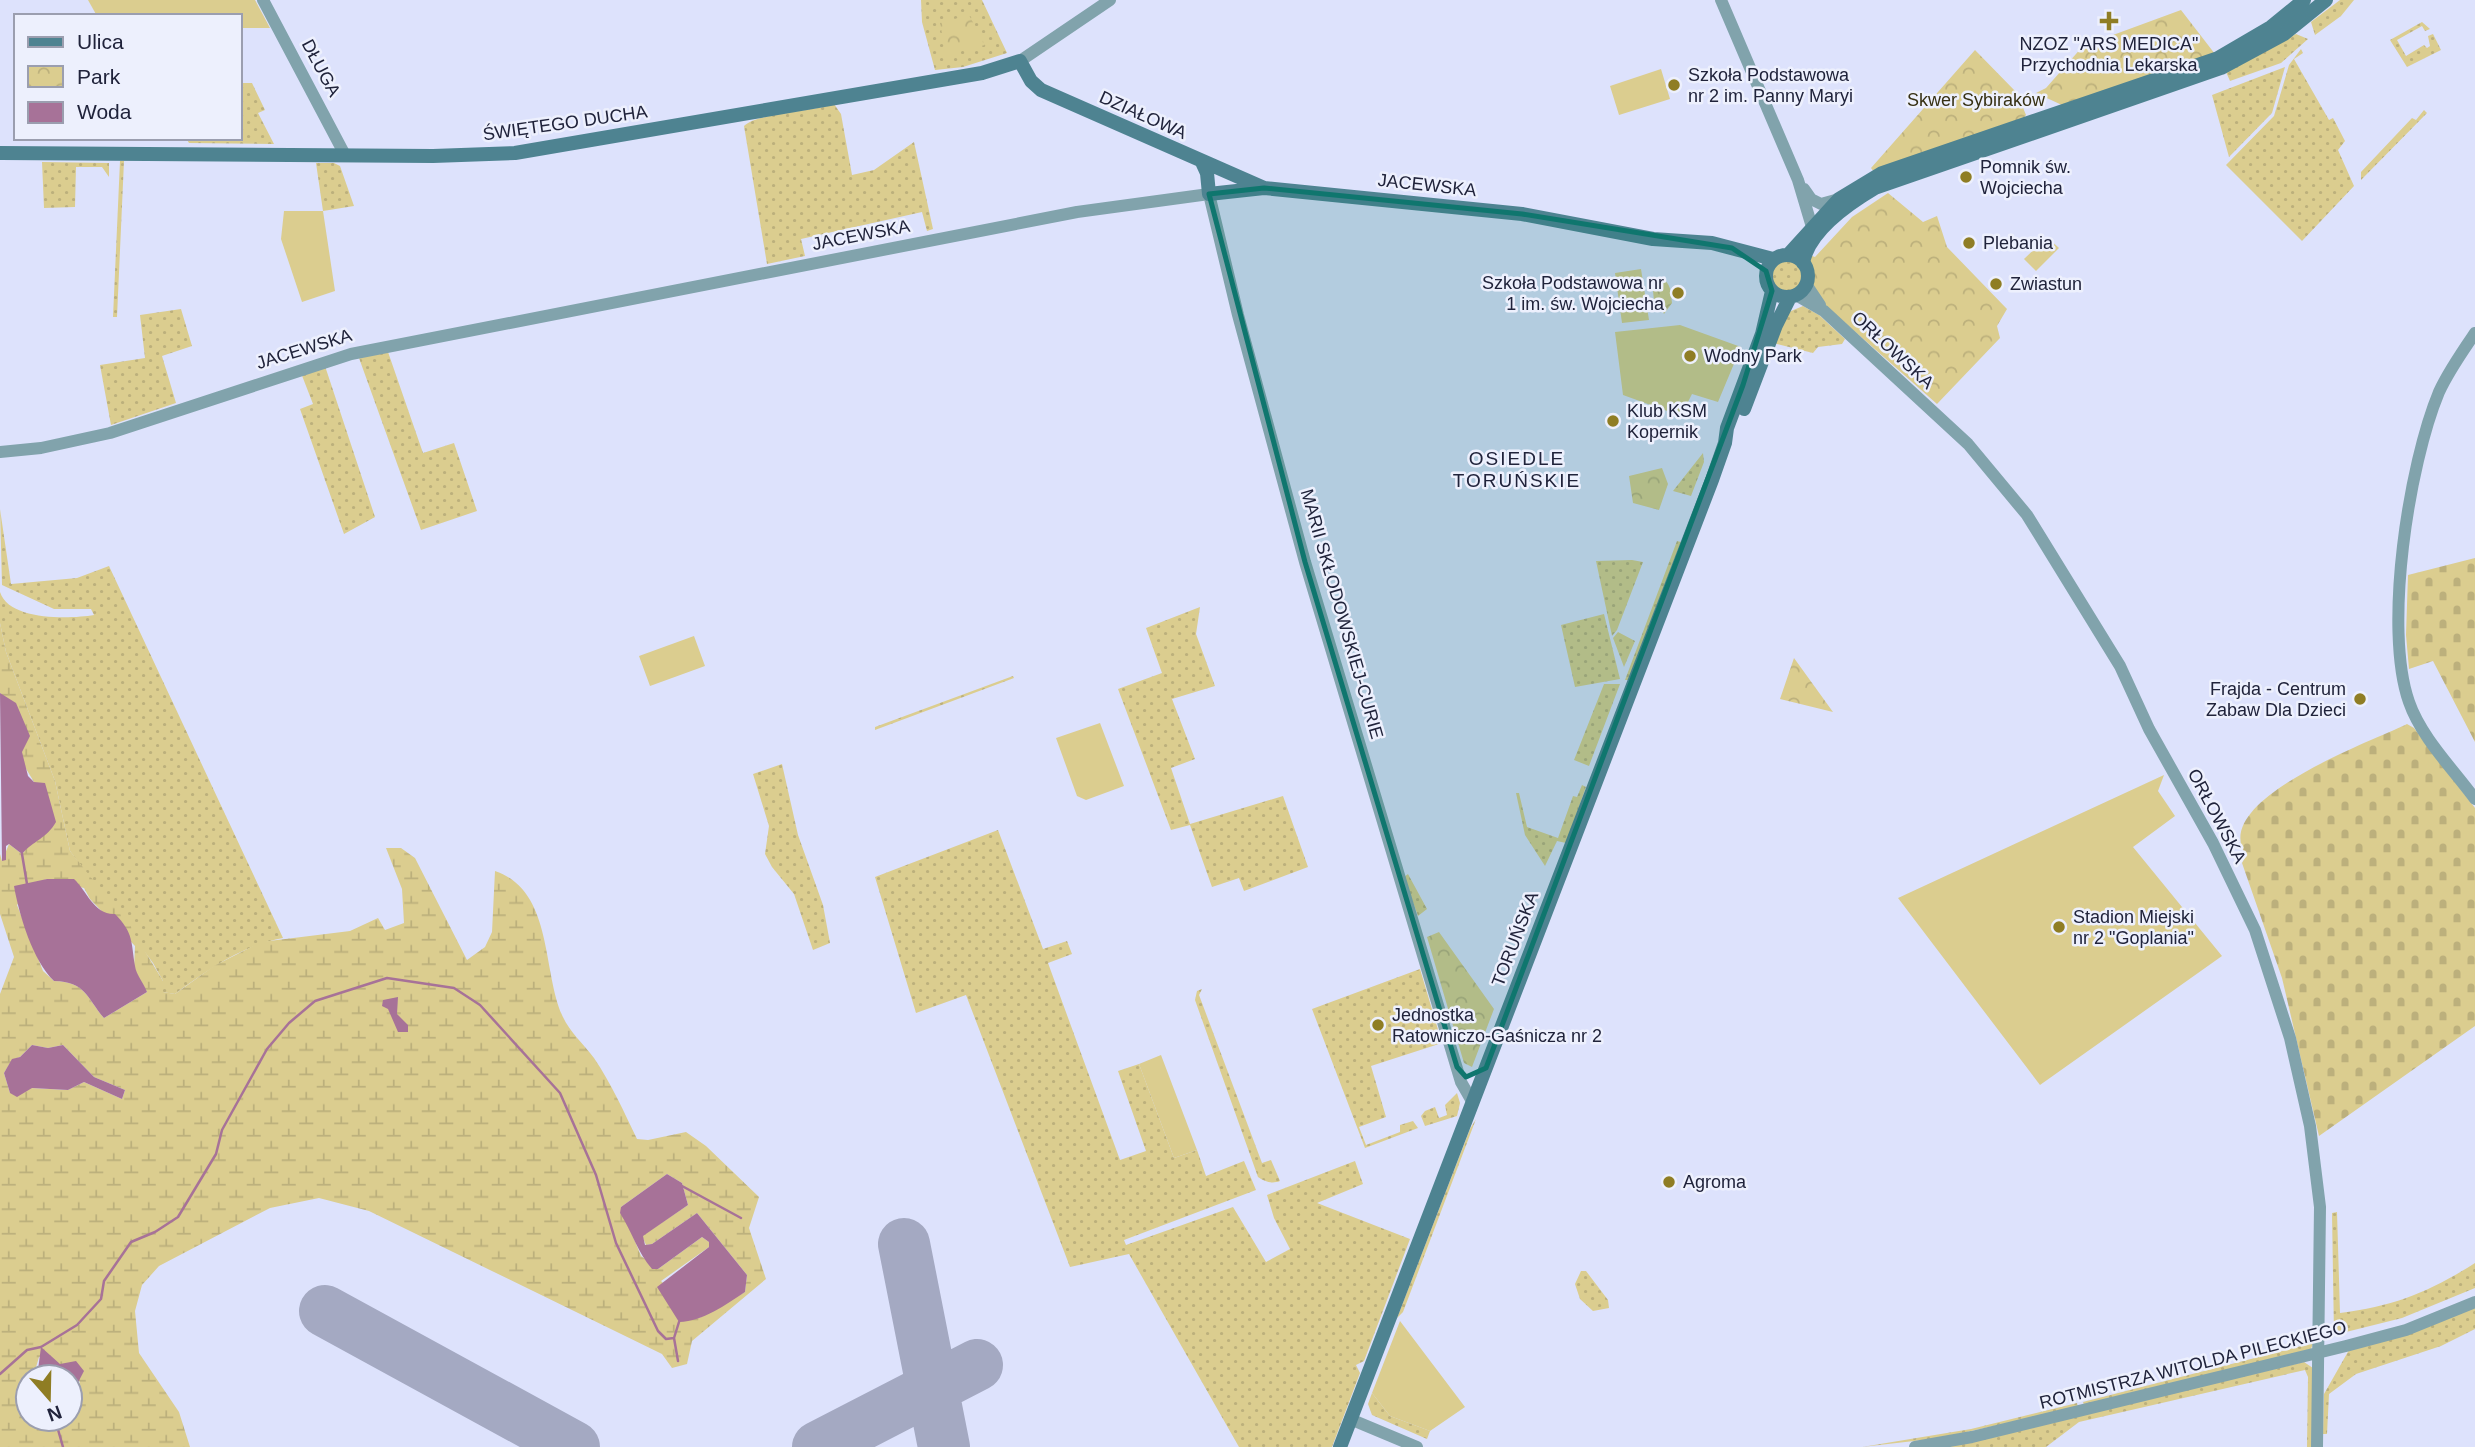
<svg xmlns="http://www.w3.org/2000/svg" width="2475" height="1447" font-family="Helvetica,sans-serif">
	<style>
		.grass { fill: url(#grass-dots) }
		.wetland { fill: url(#wetland-marsh); fill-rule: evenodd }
		.cemetery { fill: url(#cemetery-stones) }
		.park { fill: url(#park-crowns) }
		.garden { fill: #dbcd8f }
		.water { fill: #a77298 }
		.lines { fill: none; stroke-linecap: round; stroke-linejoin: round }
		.stream { stroke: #a77298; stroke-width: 2.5 }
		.runway { stroke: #a4a9c2; stroke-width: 52 }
		.tertiary { stroke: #81a3ac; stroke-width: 12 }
		.secondary { stroke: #4e8391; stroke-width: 14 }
		.marked { fill: #0f766e; fill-opacity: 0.2; stroke: #0f766e; stroke-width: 5; stroke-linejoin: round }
		.poi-dot { fill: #8f7d24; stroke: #edf0fd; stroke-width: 2.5 }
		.labels { text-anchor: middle; stroke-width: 5; stroke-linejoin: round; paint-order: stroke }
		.poi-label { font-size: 18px; fill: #20233b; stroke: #edf0fd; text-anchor: start }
		.street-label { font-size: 18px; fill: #20233b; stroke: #edf0fd }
		.park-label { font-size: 18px; fill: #363013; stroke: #edf0fd }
		.neighbourhood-label { font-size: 19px; letter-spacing: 2px; fill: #20233b; stroke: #edf0fd }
	</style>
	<defs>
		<pattern id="grass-dots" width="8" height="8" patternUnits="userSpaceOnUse" patternTransform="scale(1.75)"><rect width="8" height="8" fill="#dbcd8f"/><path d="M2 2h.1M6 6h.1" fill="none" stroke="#bcb07c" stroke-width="1.8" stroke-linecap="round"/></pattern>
		<pattern id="wetland-marsh" width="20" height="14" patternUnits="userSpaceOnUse" patternTransform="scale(1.75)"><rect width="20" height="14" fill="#dbcd8f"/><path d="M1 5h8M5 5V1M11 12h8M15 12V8" fill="none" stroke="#bcb07c"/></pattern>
		<pattern id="cemetery-stones" width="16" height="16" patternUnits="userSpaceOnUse" patternTransform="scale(1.75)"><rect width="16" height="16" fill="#dbcd8f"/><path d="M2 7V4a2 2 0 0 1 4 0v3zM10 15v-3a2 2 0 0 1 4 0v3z" fill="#bcb07c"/></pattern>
		<pattern id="park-crowns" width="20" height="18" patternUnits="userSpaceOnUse" patternTransform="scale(1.75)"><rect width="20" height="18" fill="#dbcd8f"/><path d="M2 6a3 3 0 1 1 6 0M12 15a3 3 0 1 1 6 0" fill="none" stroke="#bcb07c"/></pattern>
	</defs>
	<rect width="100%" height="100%" fill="#dde2fc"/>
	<path class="grass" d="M921,0H982L1007,53L963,67L935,70L922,22Z
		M2340,0H2354L2341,16L2315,35L2311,22Z
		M2422,22L2430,29L2425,31L2422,26L2397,40L2406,56L2424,45L2427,48L2430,46L2428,36L2433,34L2441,50L2407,67L2390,40Z
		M2296,34L2308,39L2281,63L2230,81L2226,72Z
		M2301,49L2303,53L2294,59L2329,120L2333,118L2345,141L2338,150L2354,186L2302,241L2226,165L2274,116L2289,65Z
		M2285,67L2272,113L2229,157L2212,95Z
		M240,83H252L265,110L258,113L274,144L189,143L186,138H240Z
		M834,104L841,114L852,175L874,170L914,142L933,229L927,231L922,212L801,239L805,256L767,264L744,126C756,113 812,112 834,104Z
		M2424,110L2427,113L2361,180V172L2412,118L2416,120Z
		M120,161H124L117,317H113Z
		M42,162L109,163V177L102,167H76L75,207L44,208Z
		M316,163H334L340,166L354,206L323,211Z
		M1771 276a16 16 0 1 1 32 0a16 16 0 1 1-32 0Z
		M1803,306L1819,315L1845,339L1842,344L1818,347L1813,353L1773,343L1784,314Z
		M181,309L192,346L162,356L176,403L111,425L100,365L145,358L140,315Z
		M388,352L423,453L454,443L477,511L421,530L359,358Z
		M325,366L375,517L344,534L300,409L313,404L301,373Z
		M1703,453L1704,462L1691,496L1673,491Z
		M0,509L11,584L77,578L109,566L283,938C243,945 207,970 175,994L162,992L163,981L153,963L70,851L55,781L6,652L0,623V592C9,621 70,619 94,615L91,609H54L2,585Z
		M1677,541L1681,542L1628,680H1625Z
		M1632,560L1643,562L1617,630L1612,636L1596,561Z
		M1200,607L1196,634L1215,686L1172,699L1195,759L1171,768L1190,824L1283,796L1308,867L1244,891L1239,878L1212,887L1190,825L1171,830L1118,689L1162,673L1146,628Z
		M1604,614L1620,679L1575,687L1561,625Z
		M1618,632L1635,641L1624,667L1613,638Z
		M1013,676L1014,678L875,730V727Z
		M1604,684H1620L1589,766L1574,760Z
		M782,764L798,835L823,905L830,943L813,950L794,894L772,867L765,854L769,826L753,774Z
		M1582,785L1586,787L1566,843L1557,841L1545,866L1525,835L1516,793H1519L1527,827L1558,838L1573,796L1577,797Z
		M998,830L1043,949L1067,941L1072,954L1048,963L1120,1160L1146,1151L1118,1071L1139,1064L1174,1158L1197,1150L1206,1176L1244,1161L1256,1190L1124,1240L1126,1245L1233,1207L1266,1262L1290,1249L1274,1218L1267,1195L1355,1161L1363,1184L1317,1203L1410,1239L1364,1361L1356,1365L1360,1373L1332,1447H1239L1129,1254L1070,1267L966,995L916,1013L875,877Z
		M1408,874L1427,909L1418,916L1404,877Z
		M1420,969L1442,1043L1371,1066L1386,1117L1359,1127L1366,1145L1400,1132V1125L1413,1121L1418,1128L1365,1148L1312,1009Z
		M1202,989L1199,995L1262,1163L1271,1160L1280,1181C1272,1184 1265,1182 1258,1177L1195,1000L1197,991Z
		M1457,1093L1460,1103L1457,1116L1425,1126L1421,1116L1425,1111L1435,1107L1439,1118L1447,1115L1445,1105Z
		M1476,1119L1403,1312L1397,1318L1470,1129Z
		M2337,1212L2340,1313C2395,1306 2429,1292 2475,1263V1288L2402,1318L2334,1335L2332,1213Z
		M1581,1271H1586L1608,1300L1609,1308L1593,1311L1580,1299L1575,1284Z
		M2475,1307V1329L2441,1346L2356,1374L2329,1394L2327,1434H2323L2324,1394L2349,1350Z
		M2313,1343L2311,1349L2084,1405L2083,1402Z
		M2304,1362L2313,1368L2312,1447H2307L2308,1377L2305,1370L2079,1422L2046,1447H1944Z
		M1372,1393L1390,1416L1430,1431L1427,1439L1372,1415L1368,1404Z
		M2077,1403L2078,1407L1940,1438L1862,1447L1971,1429Z"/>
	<path class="wetland" d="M0,623L6,652L55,781L70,851L129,925L163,981V992L175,994L214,966L261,942L350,931L378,918L385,930L404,923L402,889L386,848H401L415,858L467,960L485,947L492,932L495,871C553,891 542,969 562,1015C570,1033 583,1043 594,1058C611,1083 624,1112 637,1139L648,1140L686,1132L706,1146L759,1197L749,1228L766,1279L692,1341L687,1364L672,1368L662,1354L369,1211L319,1198L270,1208L159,1266L142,1285L135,1311L139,1353L179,1412L190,1447H0V994L14,957L0,914V854L2,861L9,844L22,854L32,842L34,782L25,767L7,700L0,693ZM47,879L84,888L90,899L135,946L134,969L147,992L104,1018C86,997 86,982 54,981L43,971L17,905L36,883ZM32,1045L48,1048L63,1045L94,1077L125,1090L122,1099L84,1082L68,1090L31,1088L10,1093L4,1073L12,1060L20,1057ZM667,1174L682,1183L688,1205L642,1236L646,1245L652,1244L697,1213L747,1275L745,1292L699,1318L661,1281L709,1247V1242L702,1237L658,1269L641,1256L621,1207ZM47,1354L80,1382L70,1398V1419H28V1377H38L34,1374L39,1357Z"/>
	<path class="cemetery" d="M2475,558V742L2433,661L2409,669L2406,635L2408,575Z
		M2407,724L2414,728L2475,808V1026L2319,1136L2282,978L2242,863L2246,855C2208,800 2373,741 2407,724Z"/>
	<path class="park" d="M2181,10L2215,54L2064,106L2036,93L2046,88L2083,46Z
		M969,15L985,45L946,55L940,23Z
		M1975,50L2017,93L2026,115L2022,120L1874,172L1871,168Z
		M1888,193L1923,222L1937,216L1947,247L2007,309L1997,326L2000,338L1937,404L1826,306L1811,283L1809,255L1815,257L1852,217Z
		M1659,277C1671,282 1671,291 1672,303L1664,314L1657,301H1654L1653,291L1656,290Z
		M1662,468L1668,484L1659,510L1633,503L1629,476Z
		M1794,658L1833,712L1780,699Z
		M1439,932L1494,1009L1472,1067L1464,1063L1427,937Z"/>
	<path class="garden" d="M88,0H255L270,28H240V16H97Z
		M1661,69L1670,99L1619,115L1610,86Z
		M284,211H323L335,291L302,302L281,239Z
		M2047,237L2059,248L2036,271L2024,259Z
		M1641,269L1649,320L1622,323L1615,273Z
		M1680,325L1741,347L1718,402L1692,394L1681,416L1623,395L1615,332Z
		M694,636L705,666L650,686L639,656Z
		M1100,723L1124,786L1086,800L1077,796L1056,738Z
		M2164,775L2158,791L2175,816L2133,847L2222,956L2040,1085L1898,898Z
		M1161,1055L1197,1150L1174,1158L1139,1064Z
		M1400,1321L1465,1407L1430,1431L1390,1416L1372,1393Z"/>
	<path class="water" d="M0,693L16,703L30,736L22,752L28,776L34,782L45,783L56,822C47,838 33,841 22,854L9,844L6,846V860L2,861Z
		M47,879H74C87,891 94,915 115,914C134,933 131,943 135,966C136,975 144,983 147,992L104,1018C86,997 86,982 54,981C33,961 19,915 14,886Z
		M398,997L397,1014L408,1025V1032H398L388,1009L382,1006L383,1000Z
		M32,1045L48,1048L63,1045L94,1077L125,1090L122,1099L84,1082L68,1090L32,1088L17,1097L10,1093L4,1073L12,1059L20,1057Z
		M667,1174L682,1183L688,1205L643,1236L645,1245L652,1244L697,1213L747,1275L745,1292C725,1305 704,1321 679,1322L657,1287L709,1247V1242L702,1237L658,1269H652C638,1253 632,1232 620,1213L621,1207Z
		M41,1347L60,1364L76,1361L84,1371L70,1398V1377L34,1375L38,1370Z"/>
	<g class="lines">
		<path class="stream" d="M22,854L27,884
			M682,1186L741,1218
			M678,1361L674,1338L679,1322
			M0,1374L27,1350L41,1347L77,1325L101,1299L104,1281L131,1242L155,1232L178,1217L216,1154L222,1130L267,1049L289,1023L315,1001L387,978L454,988L480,1005L560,1093L596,1175L616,1243L658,1331L666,1339L674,1338
			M55,1419L63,1447"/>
		<path class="runway" d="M904,1244L944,1447
			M325,1311L574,1447
			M818,1447L977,1365"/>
		<path class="tertiary" d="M263,0L345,155
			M1721,0L1798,180L1812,227
			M1020,61L1110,0
			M1804,189L1811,199L1821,204L1839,199
			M1806,284L1820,305
			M1796,295L1824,311L1968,444L2027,515L2120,666L2149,729L2213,843L2255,930L2290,1038L2310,1126L2320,1207L2317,1447
			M2475,333C2462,352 2448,372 2439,392C2409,464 2383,628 2409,702C2421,737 2453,769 2475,799
			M0,452L41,448L110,433L351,354L1077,212L1209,194L1238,315L1305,562L1461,1082L1473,1103
			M1350,1419L1417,1447
			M1915,1447L1972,1437L2346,1346L2406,1330L2475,1302"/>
		<path class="secondary" d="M0,153L433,156L515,153L982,73L1020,61L1031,81L1041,90L1264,188
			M1202,162L1207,173L1209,194L1264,188L1522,214L1653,239L1712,243L1773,259
			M1766 276a21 21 0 1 1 42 0a21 21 0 1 1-42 0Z
			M1788,255L1839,199L1882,173L2218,58L2271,27L2304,0
			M1803,263C1809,230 1848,204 1875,188L2221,68L2284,34L2326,0
			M1744,409L1776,325L1790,297
			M1340,1447L1712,480L1725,443L1727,428L1762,334L1772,291"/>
	</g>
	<path class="marked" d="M1264,188L1522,214L1732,248L1766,271L1772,291L1743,385L1486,1068L1466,1077L1457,1067L1305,562L1209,194Z"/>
	<g class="poi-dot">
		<path d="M2105.5 10.5h7v7h7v7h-7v7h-7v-7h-7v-7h7z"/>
		<circle cx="1674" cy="85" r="7"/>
		<circle cx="1966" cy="177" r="7"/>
		<circle cx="1969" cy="243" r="7"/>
		<circle cx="1996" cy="284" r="7"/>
		<circle cx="1678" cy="293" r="7"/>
		<circle cx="1690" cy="356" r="7"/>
		<circle cx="1613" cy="421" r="7"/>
		<circle cx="2360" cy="699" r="7"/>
		<circle cx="2059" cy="927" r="7"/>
		<circle cx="1378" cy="1025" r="7"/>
		<circle cx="1669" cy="1182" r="7"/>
	</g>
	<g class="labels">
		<g class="poi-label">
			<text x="2109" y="50" text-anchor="middle">NZOZ "ARS MEDICA"<tspan x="2109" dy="21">Przychodnia Lekarska</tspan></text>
			<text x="1688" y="81">Szkoła Podstawowa<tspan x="1688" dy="21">nr 2 im. Panny Maryi</tspan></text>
			<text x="1980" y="173">Pomnik św.<tspan x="1980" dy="21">Wojciecha</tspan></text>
			<text x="1983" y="249">Plebania</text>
			<text x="1664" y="289" text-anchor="end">Szkoła Podstawowa nr<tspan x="1664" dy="21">1 im. św. Wojciecha</tspan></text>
			<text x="2010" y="290">Zwiastun</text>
			<text x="1704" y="362">Wodny Park</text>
			<text x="1627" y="417">Klub KSM<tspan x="1627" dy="21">Kopernik</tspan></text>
			<text x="2346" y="695" text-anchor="end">Frajda - Centrum<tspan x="2346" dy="21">Zabaw Dla Dzieci</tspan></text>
			<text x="2073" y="923">Stadion Miejski<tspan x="2073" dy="21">nr 2 "Goplania"</tspan></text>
			<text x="1392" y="1021">Jednostka<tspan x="1392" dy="21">Ratowniczo-Gaśnicza nr 2</tspan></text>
			<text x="1683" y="1188">Agroma</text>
		</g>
		<g class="street-label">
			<text transform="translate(321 68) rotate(62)" y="6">DŁUGA</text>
			<text transform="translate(1143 115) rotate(24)" y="6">DZIAŁOWA</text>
			<text transform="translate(565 123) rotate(-8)" y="6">ŚWIĘTEGO DUCHA</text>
			<text transform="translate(1427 185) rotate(6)" y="6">JACEWSKA</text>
			<text transform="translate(861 235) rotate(-11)" y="6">JACEWSKA</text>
			<text transform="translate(304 349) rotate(-17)" y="6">JACEWSKA</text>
			<text transform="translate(1893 350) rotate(43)" y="6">ORŁOWSKA</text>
			<text transform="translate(1342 614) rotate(74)" y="6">MARII SKŁODOWSKIEJ-CURIE</text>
			<text transform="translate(2217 816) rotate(62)" y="6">ORŁOWSKA</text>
			<text transform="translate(1515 939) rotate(-69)" y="6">TORUŃSKA</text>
			<text transform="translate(2193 1365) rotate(-14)" y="6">ROTMISTRZA WITOLDA PILECKIEGO</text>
		</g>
		<g class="park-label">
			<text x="1976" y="106">Skwer Sybiraków</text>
		</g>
		<g class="neighbourhood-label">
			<text x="1517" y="465">OSIEDLE<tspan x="1517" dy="22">TORUŃSKIE</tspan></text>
		</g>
	</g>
	<rect x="14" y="14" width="228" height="126" fill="#edf0fd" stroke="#9b9eaf" stroke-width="2"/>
	<rect x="28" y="37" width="35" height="10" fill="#4e8391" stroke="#9b9eaf" stroke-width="2"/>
	<text x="77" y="49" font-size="21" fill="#20233b">Ulica</text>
	<rect x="28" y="66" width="35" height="21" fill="url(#park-crowns)" stroke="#9b9eaf" stroke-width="2"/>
	<text x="77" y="84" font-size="21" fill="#20233b">Park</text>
	<rect x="28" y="102" width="35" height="21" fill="#a77298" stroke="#9b9eaf" stroke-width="2"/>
	<text x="77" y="119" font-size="21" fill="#20233b">Woda</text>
	<g transform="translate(49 1398) rotate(160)"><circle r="33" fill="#edf0fd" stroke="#9b9eaf" stroke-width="2"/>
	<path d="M0-5L12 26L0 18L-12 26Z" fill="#8f7d24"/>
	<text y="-10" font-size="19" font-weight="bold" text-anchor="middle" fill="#20233b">N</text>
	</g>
</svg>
